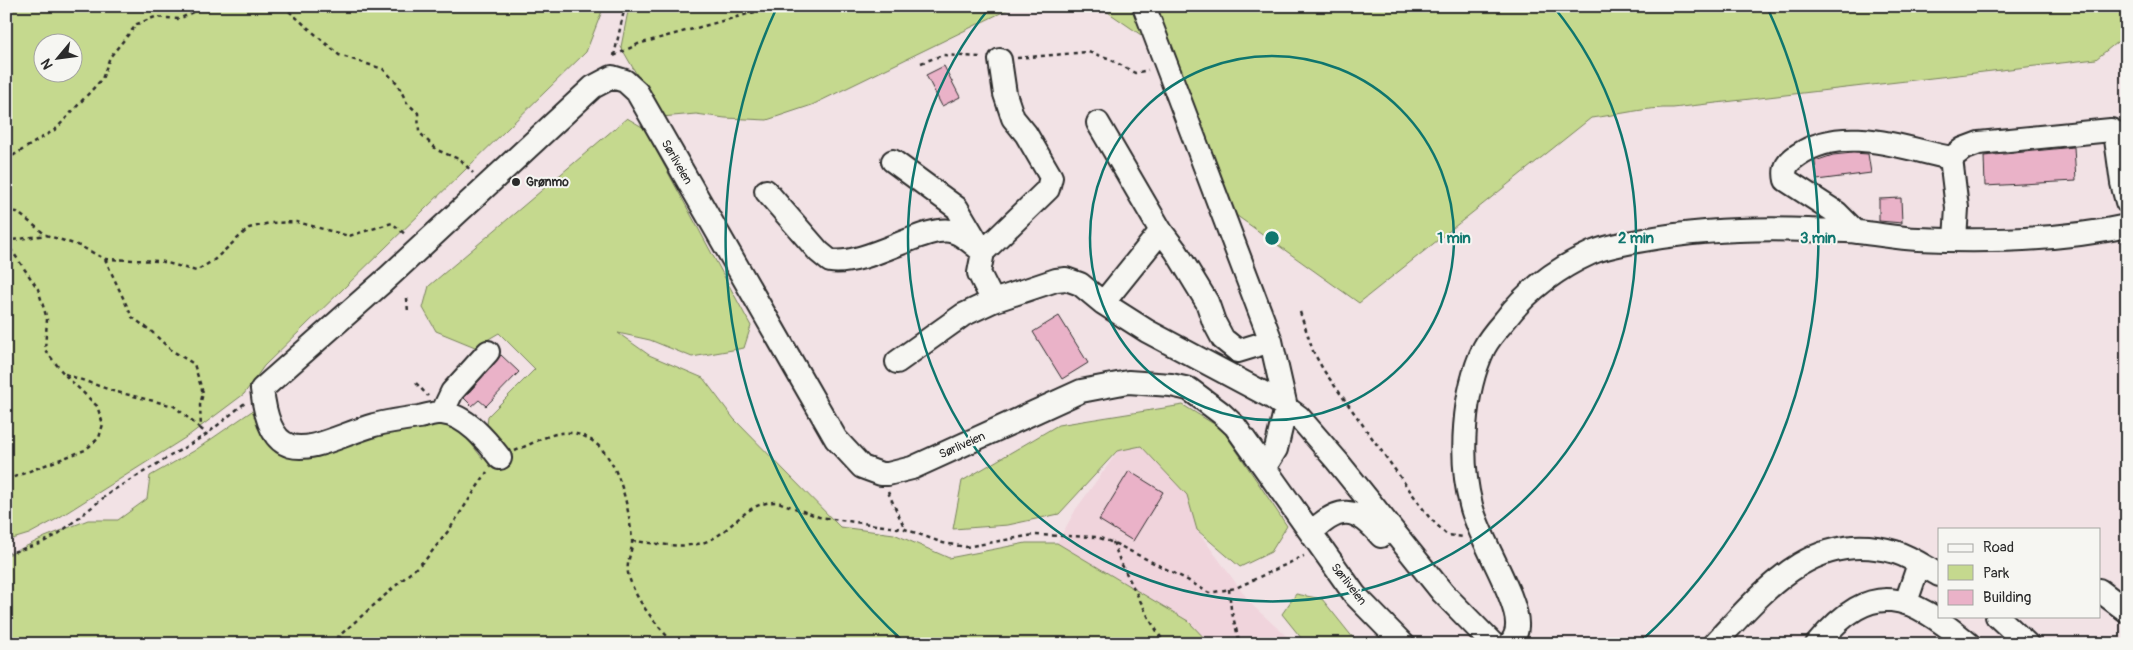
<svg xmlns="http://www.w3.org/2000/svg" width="2133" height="650" font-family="Pangolin,sans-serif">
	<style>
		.built { fill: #f0d4dc }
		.green { fill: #c5d98e; stroke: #78825c; fill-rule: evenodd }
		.building { fill: #eab2c8; stroke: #2b2b2b }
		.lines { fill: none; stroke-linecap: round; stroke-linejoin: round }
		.minor-casing { stroke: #2b2b2b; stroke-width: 26 }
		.path { stroke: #2b2b2b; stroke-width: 2.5; stroke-dasharray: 4 4; stroke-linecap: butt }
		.minor { stroke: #f6f6f2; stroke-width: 22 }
		.ring { fill: none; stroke: #0f766e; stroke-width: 2.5 }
		.poi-dot { fill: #2b2b2b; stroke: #f6f6f2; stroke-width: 2 }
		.labels { text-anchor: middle; stroke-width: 4; stroke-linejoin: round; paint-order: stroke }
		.street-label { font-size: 12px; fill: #2b2b2b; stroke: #f6f6f2 }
		.poi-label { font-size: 12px; font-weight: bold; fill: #2b2b2b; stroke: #f6f6f2; text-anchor: start }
		.centre { fill: #0f766e; stroke: #f6f6f2; stroke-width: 2.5 }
		.ring-label { font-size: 15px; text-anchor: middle; font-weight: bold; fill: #0f766e; stroke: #f6f6f2; stroke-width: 4; stroke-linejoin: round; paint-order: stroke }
	</style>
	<rect width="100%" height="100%" fill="#f2e2e5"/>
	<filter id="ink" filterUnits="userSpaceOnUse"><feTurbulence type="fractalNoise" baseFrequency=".02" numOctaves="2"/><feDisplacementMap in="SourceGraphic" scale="10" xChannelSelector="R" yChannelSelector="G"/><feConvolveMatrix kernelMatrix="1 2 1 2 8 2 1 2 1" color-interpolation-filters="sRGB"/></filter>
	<g filter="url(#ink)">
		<path class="built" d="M1141,446L1187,495L1197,530L1252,605L1295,644H1210L1188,621L1057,543L1076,509L1118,451Z"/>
		<path class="green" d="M6,6H604L586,52L264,366L244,394L188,436L55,520L29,534L6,541ZM42,42H72V72H42Z
			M629,6H1015L812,105L767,120L725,118L696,114L661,117L621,47Z
			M1099,6H1139L1144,37Z
			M1150,6H2127V34L2096,59L1673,108C1646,107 1619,115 1591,118L1359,303L1226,208Z
			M627,118L644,128L751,326L744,348L692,357L650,340L618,333L649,355L703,378L734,419L840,527L894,534L949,558L1026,543H1057L1188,621L1210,644H6V556L45,537L88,520H118L147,499L150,476L194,451L252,411L267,437L282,450L434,419L455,423L483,459L488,416L535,369L499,333L475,347L436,331L423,308L429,286Z
			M1183,405L1222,429L1287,526L1271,552L1240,567L1197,530L1187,495L1141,446L1117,451L1059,514L1008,525L953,529L962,481L1058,425Z
			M1296,594L1322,599L1358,644H1306L1282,614Z"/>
		<path class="building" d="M944,66L960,97L942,106L926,75Z
			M2074,147L2076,181L1985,186L1984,156Z
			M1853,153L1868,154L1871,173L1817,180L1815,161L1833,155Z
			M1901,198L1902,223L1879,221V199Z
			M1059,316L1088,363L1062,379L1033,332Z
			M501,355L519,372L486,406L479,400L472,406L464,398Z
			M1129,471L1163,492L1133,541L1099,520Z"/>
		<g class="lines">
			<defs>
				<path id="minor" d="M1144,6L1271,341L1286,407L1276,449L1265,467
					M1098,123L1161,231L1176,251L1207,302L1214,322L1223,339L1238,351L1271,341
					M1951,158L1963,149L1979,143L2111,130L2115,132L2122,183L2127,202
					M1951,158L1957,208L1955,240
					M893,161L957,208L983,252L1048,189L1051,177L1026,134L1013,118L1005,94L1000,60
					M766,191L819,252L830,261C867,267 928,222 954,232C964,235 975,246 983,252L979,273L993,301
					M1855,231L1837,213L1786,180C1783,167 1788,162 1798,155C1843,124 1902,148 1951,158
					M1103,303L1161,231
					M897,362L963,315L993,301L1056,280L1066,279L1080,284L1103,303L1147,331L1273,398L1299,417L1337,461L1443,593L1493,644
					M442,413L452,392L488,352
					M500,458C487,441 466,415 442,413C435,412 426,416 419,417C404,419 389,421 374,425C317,442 272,479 262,389L383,282L593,87L612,77L625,81L637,92L836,439L862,467L881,474H888L912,468L1081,391L1128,382L1171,385L1189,389L1221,413L1235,426L1355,595L1403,644
					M1311,533C1338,506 1355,505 1381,536
					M2099,590L2127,611
					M1906,602L1919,564
					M1997,616L2027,644
					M1510,644C1514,639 1517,632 1517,626C1519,599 1478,537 1471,505C1459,459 1463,392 1484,348C1489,338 1498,328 1505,320C1527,291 1558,268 1591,253C1608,246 1626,243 1644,240C1699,230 1753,228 1808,230C1825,231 1842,230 1858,232C1878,234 1898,238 1918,239C1987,242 2059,241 2127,226
					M1714,644C1764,591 1813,528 1895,552C1911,557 1925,567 1939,575
					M1817,644C1873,577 1909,594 1969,644"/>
			</defs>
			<use href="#minor" class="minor-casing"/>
			<path class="path" d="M283,6L339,55L383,69L397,83L407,103L418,113L419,132L437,150L461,160L473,173
				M614,56L638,44L777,6
				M614,56L625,6
				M1017,58L1088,52L1108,58L1135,73L1148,70
				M921,63L943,55L982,57
				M6,160L56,129L102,79L110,57L137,24L155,17L179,19L205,6
				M6,211L17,212L46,235
				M6,241L46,235L80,246L105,259L132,317L151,331L171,350L194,364L203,393L200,405L201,429L207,434
				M6,242L38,289L47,319L45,350L64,374L97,406L103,424L99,438L85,450L6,480
				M105,259L160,261L196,271L214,260L249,228L270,223L297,222L349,236L392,223L406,235
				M407,298L408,313
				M1300,312L1313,351L1324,371L1429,517L1447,535L1464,537
				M65,374L113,391L174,406L201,429
				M416,383L428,396
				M515,451C529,445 546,435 561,433C614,428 628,500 632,539C633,551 626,561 628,573C634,599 656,624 674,644
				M888,492L905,529
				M632,541C656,543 690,551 712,539C736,526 747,501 778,502L819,517L905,529L943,543L966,547L1033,535L1097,537L1114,543L1184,578L1209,593L1236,588L1304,556
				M1113,542L1120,561L1150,620L1165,644
				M6,554L39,544L57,535L112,491L207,434L246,402
				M1229,589L1231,609L1240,644
				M339,636L346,644
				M330,644L426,559L449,530L487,472"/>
			<use href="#minor" class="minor"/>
		</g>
	</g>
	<g class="ring">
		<circle cx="1272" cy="238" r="182"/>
		<path d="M1553 6A364 364 0 1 1 991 6"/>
		<path d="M903 641A546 546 0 0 1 777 7M1767 7A546 546 0 0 1 1641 641"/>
	</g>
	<circle class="poi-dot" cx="516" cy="182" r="5"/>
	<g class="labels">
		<g class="street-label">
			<text transform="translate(677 162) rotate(60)" y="4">Sørliveien</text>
			<text transform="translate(962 445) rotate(-24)" y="4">Sørliveien</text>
			<text transform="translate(1349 584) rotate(52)" y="4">Sørliveien</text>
		</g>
		<g class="poi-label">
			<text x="526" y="186">Grønmo</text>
		</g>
	</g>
	<circle cx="1272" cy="238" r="8" class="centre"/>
	<g class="ring-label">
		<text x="1454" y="243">1 min</text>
		<text x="1636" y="243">2 min</text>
		<text x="1818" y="243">3 min</text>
	</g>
	<rect width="2133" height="650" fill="none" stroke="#f6f6f2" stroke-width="25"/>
	<rect x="12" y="12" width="2108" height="625" fill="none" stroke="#2b2b2b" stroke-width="2" filter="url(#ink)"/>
	<rect x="1938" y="528" width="162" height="90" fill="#f6f6f2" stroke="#a5a5a2"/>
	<rect x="1948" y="544" width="25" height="8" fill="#f6f6f2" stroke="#a5a5a2"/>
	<text x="1983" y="552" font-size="15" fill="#2b2b2b">Road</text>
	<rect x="1948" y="565" width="25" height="15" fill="#c5d98e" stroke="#a5a5a2"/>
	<text x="1983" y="578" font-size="15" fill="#2b2b2b">Park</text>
	<rect x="1948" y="590" width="25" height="15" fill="#eab2c8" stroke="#a5a5a2"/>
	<text x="1983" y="602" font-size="15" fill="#2b2b2b">Building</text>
	<g transform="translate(58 58) rotate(241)"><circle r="24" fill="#f6f6f2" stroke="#a5a5a2"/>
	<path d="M0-4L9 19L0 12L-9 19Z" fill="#2b2b2b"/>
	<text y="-8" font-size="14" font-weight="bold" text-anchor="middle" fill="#2b2b2b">N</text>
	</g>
</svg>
